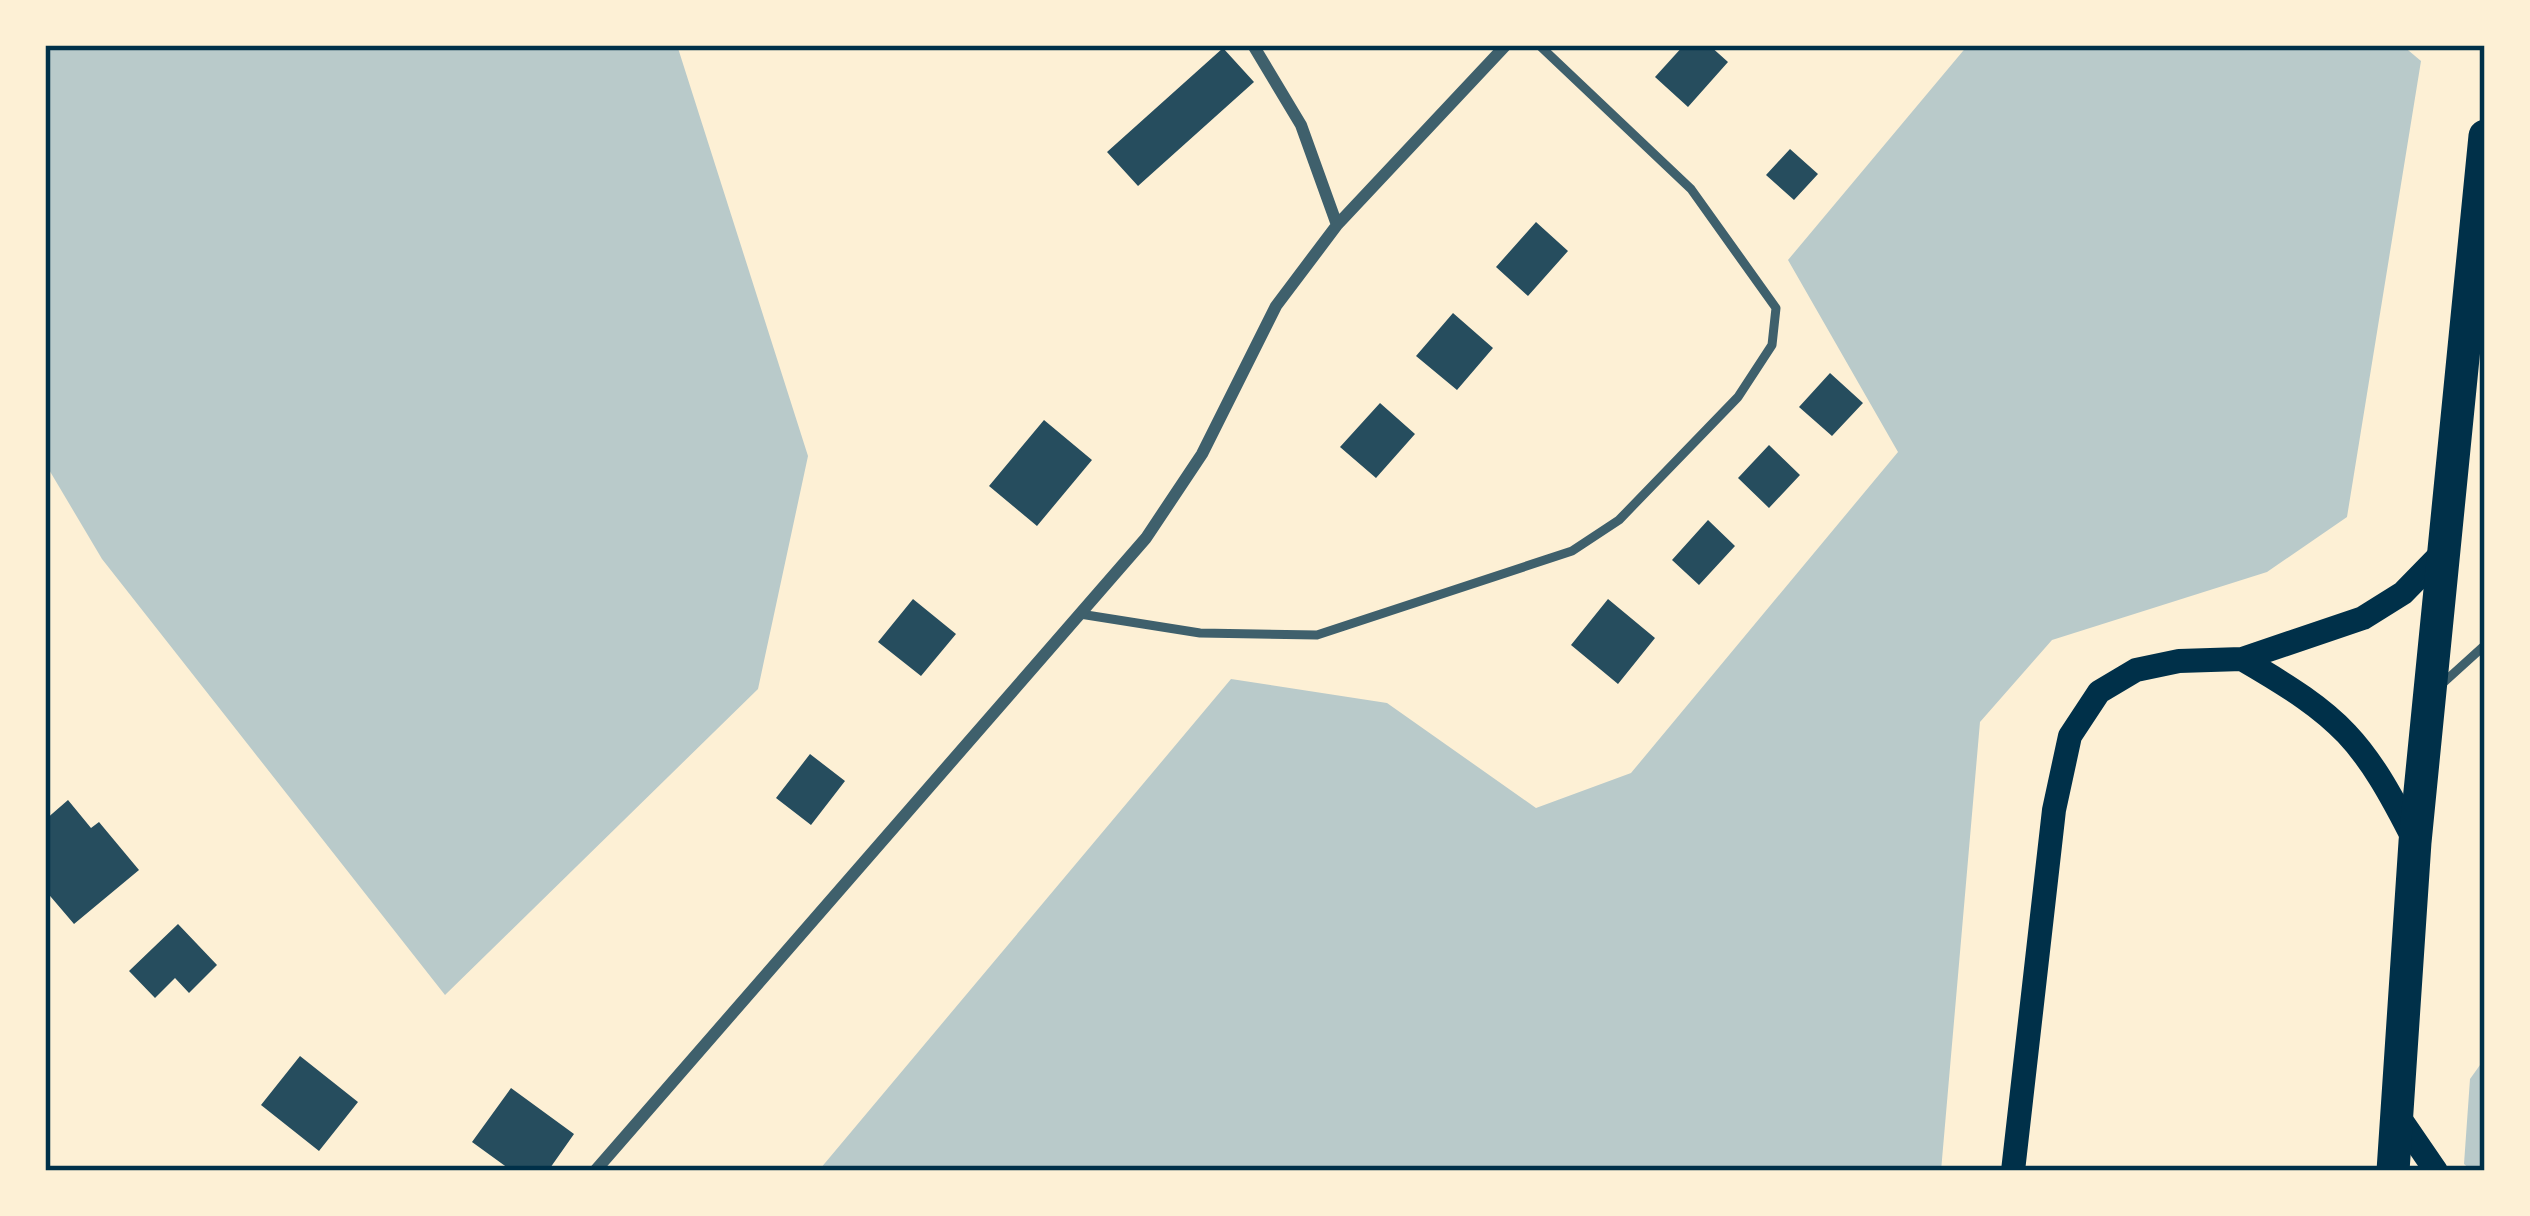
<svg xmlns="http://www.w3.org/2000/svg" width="2530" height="1216" font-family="'Work Sans',sans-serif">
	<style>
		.green { fill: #b9caca }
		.building { fill: #264d5e }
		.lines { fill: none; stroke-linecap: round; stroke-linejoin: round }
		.service { stroke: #3f606c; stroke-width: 9 }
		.minor { stroke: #3f606c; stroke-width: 12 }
		.secondary { stroke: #003049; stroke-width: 24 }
		.trunk { stroke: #003049; stroke-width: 33 }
		.neatline { fill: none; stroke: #003049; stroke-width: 4.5 }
	</style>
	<rect width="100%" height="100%" fill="#fdf0d5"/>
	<path class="green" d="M45,45H677L808,456L758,689L445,995L102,559L45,463Z
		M1968,45H2402L2421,61L2347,517L2267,572L2052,640L1980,722L1941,1171L820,1169L1231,679L1387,703L1536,808L1631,773L1898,452L1788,260Z
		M2485,1058V1171H2472L2464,1164L2470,1079Z"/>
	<path class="building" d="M1684,45H1709L1728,62L1688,107L1655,77Z
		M1223,48L1254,82L1138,186L1107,152Z
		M1790,149L1818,174L1794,200L1766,175Z
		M1536,222L1568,251L1528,296L1496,267Z
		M1453,313L1493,348L1457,390L1416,356Z
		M1830,373L1863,403L1832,436L1799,407Z
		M1380,403L1415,434L1376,478L1340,447Z
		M1044,420L1092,460L1037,526L989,486Z
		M1769,445L1800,475L1769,508L1738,478Z
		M1708,520L1735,546L1699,585L1672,560Z
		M913,599L956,634L921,676L878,642Z
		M1608,599L1655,638L1618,684L1571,645Z
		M810,754L845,781L811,825L776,798Z
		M68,800L91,828L99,822L139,870L74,924L45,890V820Z
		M178,924L217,965L189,993L175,978L155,998L129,971Z
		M300,1056L358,1102L319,1151L261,1105Z
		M511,1088L574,1134L548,1171H512L472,1142Z"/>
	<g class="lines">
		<path class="service" d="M1080,614L1200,633L1317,635L1572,551L1619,520L1738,397L1772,345L1776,308L1691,189L1539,45
			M2443,683L2485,645"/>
		<path class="minor" d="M1253,45L1301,125L1337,225
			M595,1171L1146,538L1202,454L1276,306L1337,225L1506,45"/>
		<path class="secondary" d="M2242,659C2342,717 2363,739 2415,842
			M2399,1117L2436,1171
			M2013,1171L2054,810L2070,736L2099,692L2136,670L2179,661L2242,659L2363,618L2403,593L2444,551"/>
		<path class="trunk" d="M2393,1171L2415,842L2485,136"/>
	</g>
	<rect width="2530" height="1216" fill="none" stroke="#fdf0d5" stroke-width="96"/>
	<rect x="48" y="48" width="2434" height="1120" class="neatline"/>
</svg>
